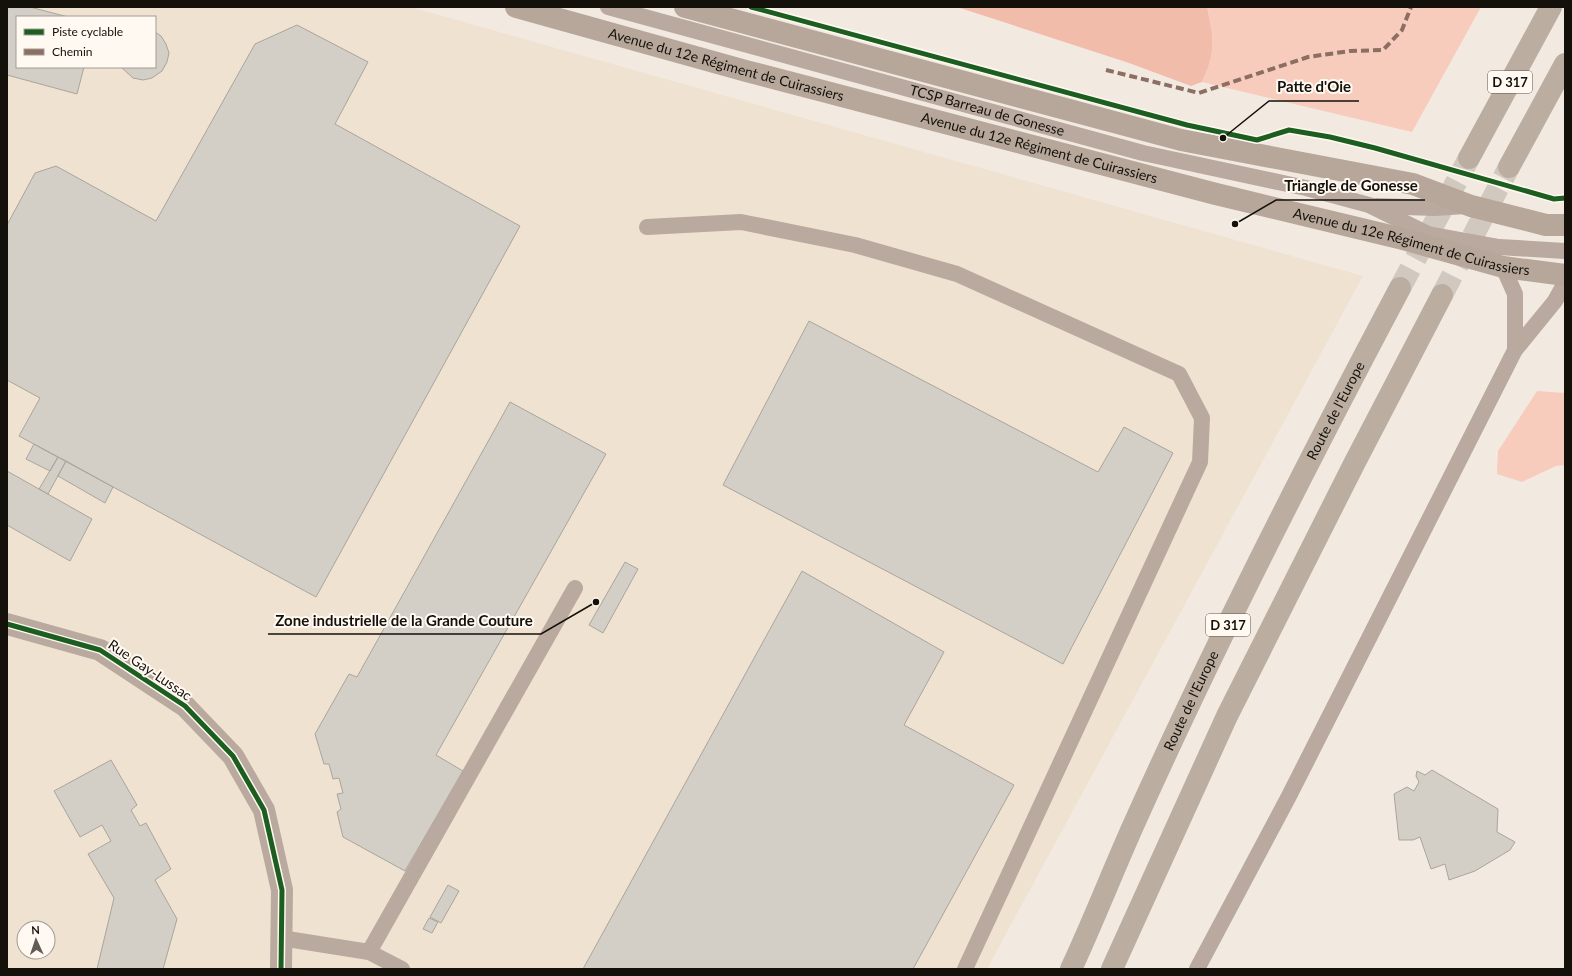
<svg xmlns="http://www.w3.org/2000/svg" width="1572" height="976" font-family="Lato,sans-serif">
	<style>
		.built { fill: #f0e2d0; fill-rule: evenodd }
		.green { fill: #f8ccbd }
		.forest { fill: #f2bcab }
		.building { fill: #d3cec6; stroke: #a9a59d }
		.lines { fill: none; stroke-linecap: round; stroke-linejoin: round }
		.primary-tunnel { stroke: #d1c9c0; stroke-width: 22; stroke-dasharray: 22 11; stroke-linecap: butt }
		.service { stroke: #b9a99f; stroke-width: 16 }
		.minor { stroke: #b9a99f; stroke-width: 22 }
		.secondary { stroke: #b6a79a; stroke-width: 22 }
		.primary { stroke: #bbaea1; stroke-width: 22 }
		.quiet { stroke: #8d6e63; stroke-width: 4; stroke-dasharray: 8 4; stroke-linecap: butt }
		.cycleway-casing { stroke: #fff9f2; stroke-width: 8 }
		.cycleway { stroke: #1b5e20; stroke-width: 5 }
		.labels { text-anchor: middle; stroke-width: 4; stroke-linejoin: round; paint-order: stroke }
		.shield { fill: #fff9f2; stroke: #5a5650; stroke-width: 1 }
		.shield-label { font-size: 13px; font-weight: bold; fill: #14100a }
		.street-label { font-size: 14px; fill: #14100a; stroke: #fff9f2 }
		.leader { fill: none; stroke: #14100a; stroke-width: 1.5 }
		.callout-dot { fill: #14100a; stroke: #fff9f2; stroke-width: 1.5 }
		.callout-label { font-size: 15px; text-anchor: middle; font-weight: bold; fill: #14100a; stroke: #fff9f2; stroke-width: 4; stroke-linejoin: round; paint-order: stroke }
	</style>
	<rect width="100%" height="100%" fill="#f2eae0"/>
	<path class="built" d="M7,7H411L1363,276L987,969H7ZM17,17H155V67H17ZM24,928H48V952H24Z"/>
	<path class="green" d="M1207,7H1481L1412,132L1202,82C1216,52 1214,38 1207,7Z
		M1537,391L1565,393V465L1556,466L1522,482L1497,474L1498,451Z"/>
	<path class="forest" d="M957,7H1207C1214,38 1216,52 1202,82L1191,86L1129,63Z"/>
	<path class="building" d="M7,7H30L68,17H17V67H84L77,94L7,75Z
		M297,25L368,62L335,124L520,226L316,597L19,436L40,398L7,380V225L35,173L56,166L156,221L255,44Z
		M155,32L161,36L166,44L169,53L167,62L162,71L152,78L143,80L133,78L121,67H155Z
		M809,321L1098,472L1124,427L1173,453L1063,664L723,485Z
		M510,402L606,454L436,755L463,771L405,871L343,837L337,812L341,809L337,794L343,793L339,778L333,779L329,764H324L315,734L349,674L357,677Z
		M34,444L58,457L50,471L26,459Z
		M58,457L66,461L48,494L39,489Z
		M66,461L113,487L105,503L58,476Z
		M7,471L92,519L70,561L7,525Z
		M625,562L638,569L603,633L589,625Z
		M802,571L944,652L904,725L1014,785L913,969H583Z
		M111,760L137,805L131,810L140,826L146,823L171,869L155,880L177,919L163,969H97L114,898L88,854L111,841L102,825L80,837L54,791Z
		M1432,770L1498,809L1497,832L1515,842L1510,850L1475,871L1449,880L1445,864L1431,869L1420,837L1413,840H1399L1394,794L1407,787L1414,791L1419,782L1416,776L1417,771L1425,775Z
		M448,885L459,891L441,923L430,917Z
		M429,918L438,922L432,933L423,929Z"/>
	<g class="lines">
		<path class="primary-tunnel" d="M1400,288L1469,158
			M1442,295L1509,167"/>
		<g class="service">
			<path id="s1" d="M608,7L1143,153L1306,188L1369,205L1428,234L1499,247L1565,251"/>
			<path d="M1376,206L1435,208L1465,206"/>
			<path d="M647,227L741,222L855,245L957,274L1179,374L1202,418L1200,462L965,969"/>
			<path d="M1503,267L1515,294V350"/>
			<path d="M281,938L369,952L575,588"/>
			<path d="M369,952L402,969"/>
			<path d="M1197,969L1289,796L1515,350L1555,301L1565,283"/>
		</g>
		<path class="minor" d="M7,624L100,650L185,706L233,756L264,810L282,890L281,969"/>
		<g class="secondary">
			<path id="s2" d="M516,7L746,71L1216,194L1399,238L1503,267L1565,275"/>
			<path d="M685,7L1181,140L1413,184L1471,206L1546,225H1565"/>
		</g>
		<g class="primary">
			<path d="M1469,158L1551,7"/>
			<path d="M1509,167L1565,64"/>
			<path id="s3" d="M1071,969C1093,922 1112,873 1133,826C1215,643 1306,465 1400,288"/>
			<path d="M1112,969L1227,716L1354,464L1442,295"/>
		</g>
		<path class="quiet" d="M1106,70L1199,93L1308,57L1350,51L1383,50L1402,30L1411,7"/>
		<defs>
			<path id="cycleway" d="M751,7L1187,125L1257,140L1289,130L1330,137L1375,148L1554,199L1565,198
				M7,624L100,650L185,706L233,756L264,810L282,890L281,969"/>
		</defs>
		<use href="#cycleway" class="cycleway-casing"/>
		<use href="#cycleway" class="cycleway"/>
	</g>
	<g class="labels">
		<g class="shield">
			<rect x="1488" y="71" width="44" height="22" rx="3"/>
			<rect x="1206" y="614" width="44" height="22" rx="3"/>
		</g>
		<g class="shield-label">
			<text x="1510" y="87">D 317</text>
			<text x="1228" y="630">D 317</text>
		</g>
		<g class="street-label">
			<text dy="5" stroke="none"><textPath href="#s2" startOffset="218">Avenue du 12e Régiment de Cuirassiers</textPath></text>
			<text dy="5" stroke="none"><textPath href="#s1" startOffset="393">TCSP Barreau de Gonesse</textPath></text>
			<text dy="5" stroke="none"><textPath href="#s2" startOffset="542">Avenue du 12e Régiment de Cuirassiers</textPath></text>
			<text dy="5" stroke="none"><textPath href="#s2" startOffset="926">Avenue du 12e Régiment de Cuirassiers</textPath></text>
			<text dy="5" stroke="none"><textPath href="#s3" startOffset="618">Route de l'Europe</textPath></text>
			<text transform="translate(150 670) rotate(34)" y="5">Rue Gay-Lussac</text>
			<text dy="5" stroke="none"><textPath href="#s3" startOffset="294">Route de l'Europe</textPath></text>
		</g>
	</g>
	<path class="leader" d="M1223 138L1269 101H1359M1235 224L1276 200H1425M596 602L541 634H268"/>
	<g class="callout-dot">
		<circle cx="1223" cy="138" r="4"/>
		<circle cx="1235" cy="224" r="4"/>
		<circle cx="596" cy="602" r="4"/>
	</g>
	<g class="callout-label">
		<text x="1314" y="92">Patte d'Oie</text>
		<text x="1351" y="191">Triangle de Gonesse</text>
		<text x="404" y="626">Zone industrielle de la Grande Couture</text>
	</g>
	<rect width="1572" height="976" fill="none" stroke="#14100a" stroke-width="16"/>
	<rect x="16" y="16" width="140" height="52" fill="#fff9f2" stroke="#a19c95"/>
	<rect x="24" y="29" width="20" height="6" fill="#1b5e20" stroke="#a19c95"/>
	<text x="52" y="36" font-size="12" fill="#14100a">Piste cyclable</text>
	<rect x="24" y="49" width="20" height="6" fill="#8d6e63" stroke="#a19c95"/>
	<text x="52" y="56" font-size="12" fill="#14100a">Chemin</text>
	<g transform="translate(36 940) rotate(357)"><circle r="19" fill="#fff9f2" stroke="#a19c95"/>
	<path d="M0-3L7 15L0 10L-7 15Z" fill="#625c55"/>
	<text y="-6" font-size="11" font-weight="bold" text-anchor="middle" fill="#14100a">N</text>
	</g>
</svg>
